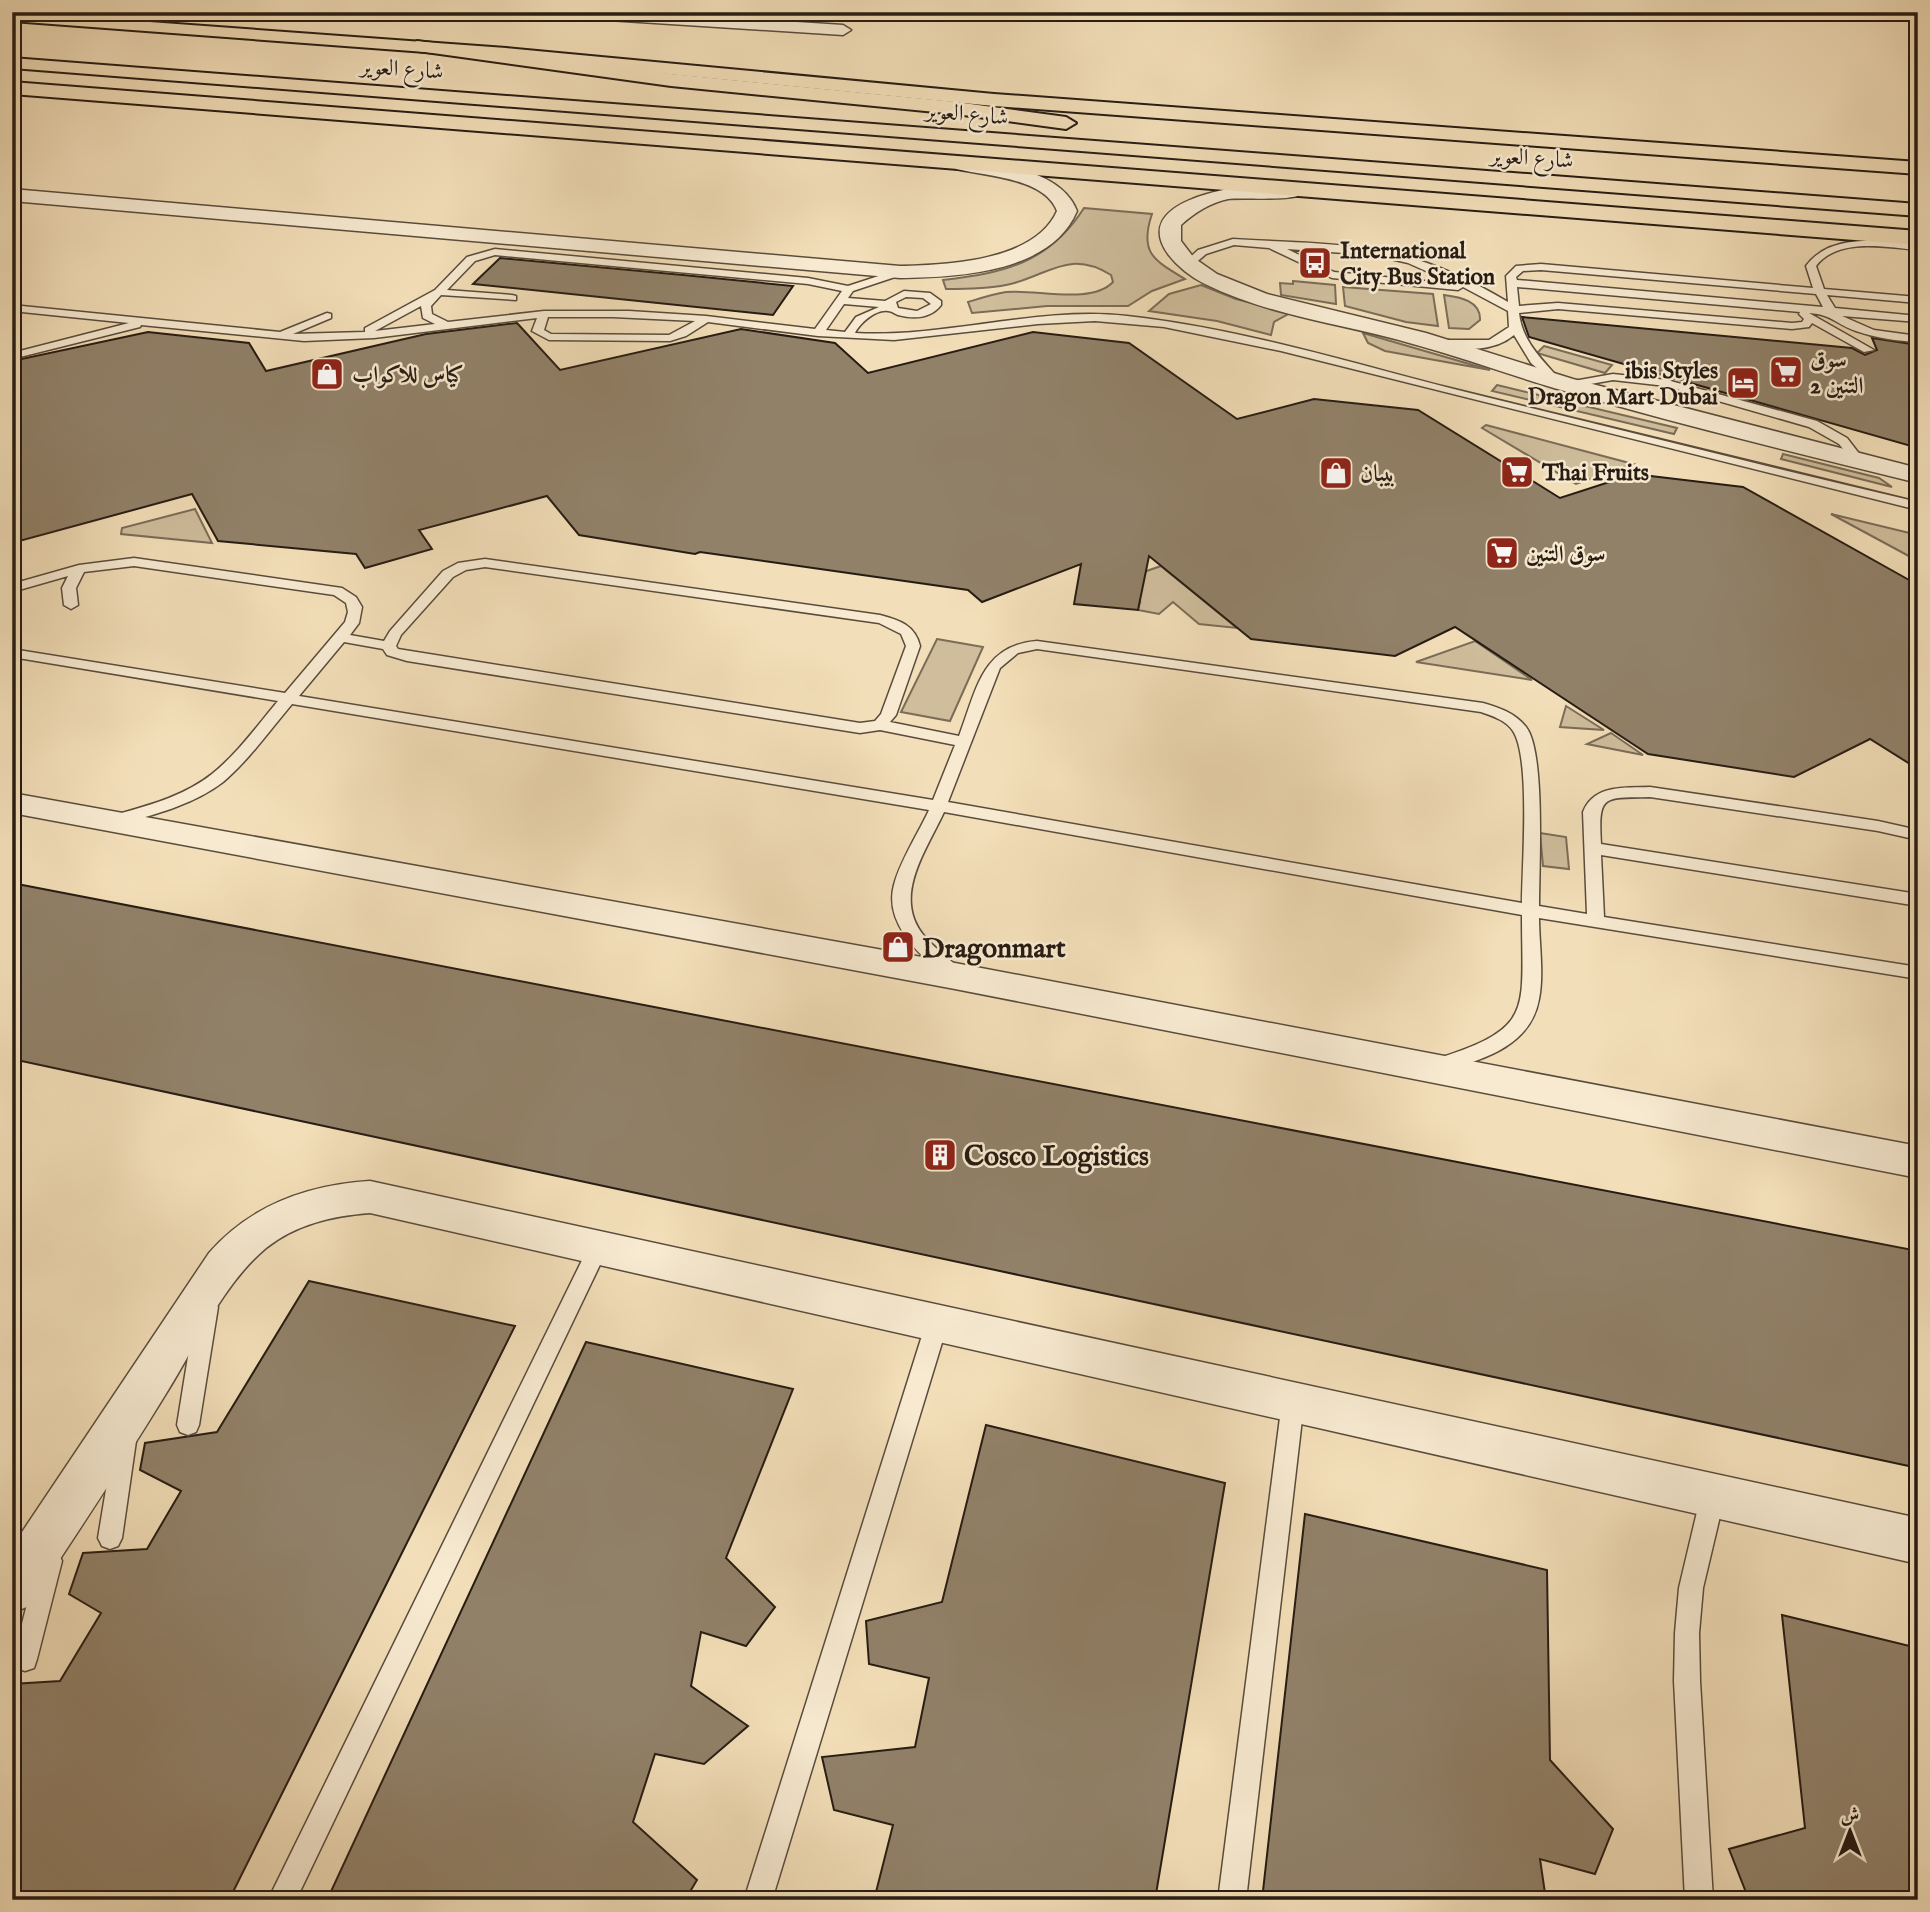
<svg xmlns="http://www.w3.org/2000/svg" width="1930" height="1912" font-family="'IM FELL English',Amiri,serif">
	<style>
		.green { fill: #cfbd9c; stroke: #7b6c58; stroke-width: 2 }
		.building { fill: #918169; stroke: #271c13; stroke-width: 2 }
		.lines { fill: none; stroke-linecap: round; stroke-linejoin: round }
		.service-casing { stroke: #5a4c3c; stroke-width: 3 }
		.minor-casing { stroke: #5a4c3c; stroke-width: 3 }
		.primary-casing { stroke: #271c13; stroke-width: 4 }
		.trunk-casing { stroke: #271c13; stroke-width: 4 }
		.service { fill: #f7ead1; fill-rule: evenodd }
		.minor { fill: #f7ead1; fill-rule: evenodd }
		.primary { fill: #f2deb8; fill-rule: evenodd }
		.trunk { fill: #f2deb8; fill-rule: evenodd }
		.labels { text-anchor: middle; stroke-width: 5; stroke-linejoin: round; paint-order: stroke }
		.far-street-label { font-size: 23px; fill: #271c13; stroke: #f7ead1 }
		.far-poi-label { font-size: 23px; font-weight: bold; fill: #271c13; stroke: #f7ead1; text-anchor: start }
		.poi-label { font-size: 28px; font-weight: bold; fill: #271c13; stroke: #f7ead1; text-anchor: start }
	</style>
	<rect width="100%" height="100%" fill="#f2deb8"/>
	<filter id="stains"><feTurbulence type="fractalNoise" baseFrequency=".00286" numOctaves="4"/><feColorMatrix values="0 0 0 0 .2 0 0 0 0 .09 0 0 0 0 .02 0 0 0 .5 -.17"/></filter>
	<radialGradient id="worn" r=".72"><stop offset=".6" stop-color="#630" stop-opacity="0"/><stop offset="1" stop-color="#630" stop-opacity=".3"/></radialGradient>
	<path class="green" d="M1084,208L1152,214C1139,252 1153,260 1185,279L1152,291L1128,306H1047L972,313L968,302C981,298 993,294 1006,292C1036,289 1091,305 1113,282L1111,275C1068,248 1047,277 1006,285C986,289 966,289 946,289L943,280C1004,273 1049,263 1084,208Z
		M1293,281L1335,285L1336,304L1281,295L1280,283L1293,284Z
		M1201,285L1236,299L1290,313L1274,322L1271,335L1217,321L1149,311L1169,294Z
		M1343,287L1433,294L1438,326L1406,322L1345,306Z
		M1444,295C1460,297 1481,301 1480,320L1469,329L1449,328Z
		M1363,333L1490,370L1385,351L1368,343Z
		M1544,346L1612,365L1605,373L1537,353Z
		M1497,385L1677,428L1674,434L1492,391Z
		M1486,425L1633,464L1576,484L1482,428Z
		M1783,454L1879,478L1892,487L1781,459Z
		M195,509L212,543L121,534L122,528Z
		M1831,514L1918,535V561Z
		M1161,566L1237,628L1199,624L1173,602L1159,614L1138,610L1140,602L1075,596Z
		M937,639L983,647L950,721L901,712Z
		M1475,641L1532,680L1416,662Z
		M1566,706L1604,730L1560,727Z
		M1611,733L1643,755L1587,744Z
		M1540,833L1566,837L1569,869L1543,866Z"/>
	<path class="building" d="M500,258L683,275L793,286L773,315L473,284Z
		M1522,317L1852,348L1865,355L1877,350L1872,338L1918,345V448L1529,337Z
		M517,323L560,370L741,329L835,343L868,373L1033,332L1129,343L1237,419L1314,399L1418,410L1560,498L1634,474L1743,487L1918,585V769L1870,739L1794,777L1648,754L1455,627L1395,656L1251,639L1149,556L1138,610L1074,604L1081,564L982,602L968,590L700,552L695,554L579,535L547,496L419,530L432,549L365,568L356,554L218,541L192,494L12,543V361L148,332L249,343L266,371L426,334Z
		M12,883L1918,1251V1468L12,1059Z
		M309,1281L515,1326L229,1900H12V1684L60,1681L101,1613L69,1594L83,1553L147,1549L181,1491L140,1470L145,1443L217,1432Z
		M586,1342L793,1389L726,1558L775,1607L746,1646L701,1632L691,1686L748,1726L704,1764L655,1754L633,1822L697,1880L685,1900H327Z
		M986,1425L1225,1483L1155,1900H874L893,1825L834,1810L822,1757L915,1747L929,1678L869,1664L866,1621L942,1602Z
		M1305,1514L1547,1570L1550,1760L1613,1829L1595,1874L1540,1859L1546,1900H1262Z
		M1782,1615L1918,1648V1900H1749L1729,1849L1805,1828Z"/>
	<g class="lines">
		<defs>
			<path id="service" d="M1233,239C1279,242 1327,242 1373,249C1419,256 1468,278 1508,302L1506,276L1516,266L1541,264L1813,288L1806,266C1831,232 1880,241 1918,244V250C1886,247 1838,237 1816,266L1824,289L1918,297V303L1827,295L1835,308L1918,316V322L1842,316L1874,330L1918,336V342C1897,341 1876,338 1856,331C1835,324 1834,315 1809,313L1874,350L1864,352L1812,323L1809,327L1792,329L1558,309L1519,313C1522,342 1543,360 1561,381L1555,384L1531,363L1514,335C1494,352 1462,351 1437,345L1435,343L1441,340H1489L1509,327L1508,311L1463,287L1458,290L1332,278L1269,248L1234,245L1206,254L1193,265L1184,263L1198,250ZM1287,249L1373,255L1408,263L1455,284L1334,272ZM1541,270L1816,294L1823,307L1517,280L1516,277L1523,271ZM1517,287L1800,312L1799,314L1804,319L1802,322L1792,323L1558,303L1519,306Z
				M495,249L808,278L848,286L900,269L904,270V274L853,291L848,298L885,301L904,291L930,293L941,301V305C930,319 914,319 898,315C895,314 892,311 888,311C876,309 860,323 855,333C947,338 1036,306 1127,316C1236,328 1341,360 1446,387C1603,426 1760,465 1918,502V510L1281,351L1164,327L1095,321L1038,324L894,340L818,336L708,322L686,336L670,341L549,340L532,331L537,318L374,338L304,341L141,325L140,327L12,359V353L129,323L12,311V305L280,332L327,313L331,314V318L293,334L365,332V328L435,290L467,257ZM495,255L808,284L842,291L815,329L706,316L629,311H544L448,322L432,314L431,306L441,295L516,300V296L512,295L447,290L475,261ZM906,297L923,298L931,304L917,311L898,308L896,302ZM844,304L879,307L856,317L845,332L826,330ZM421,306L423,318L435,324L375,331ZM548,317H613L695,321L669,335L551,334L544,330Z
				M1613,374L1667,380L1817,421L1847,438L1864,460L1862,463H1854L1839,444L1809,427L1666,386L1613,380L1568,388L1562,385L1568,382Z
				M134,558L342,588L356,597L362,607L359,623L350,635L384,641L390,631L443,571L458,563L485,559L880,615C899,620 915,625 920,646L896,715L890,722L959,736C976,692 981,645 1037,641L1483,703C1500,708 1518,714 1528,730C1545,759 1539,868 1539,906L1587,914L1583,812C1594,784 1625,788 1650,787L1878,821L1918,830V840L1878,831L1650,797C1603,798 1598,794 1601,844L1918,894V906L1601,855L1604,917L1918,967V979L1539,918C1539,943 1544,974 1539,999C1530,1049 1479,1060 1437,1073L1430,1071L1428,1066L1430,1061C1535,1028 1522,1015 1522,915L944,812C926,851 891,898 925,937C937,951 955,961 964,976L961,981H949C923,957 883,925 894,885C900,861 919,832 929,810L292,704C270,730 249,760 223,782C193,805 153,815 117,825L111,824L109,820L111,816C146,806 183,797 212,774C237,754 257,726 278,701L12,657V649L285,693L345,622L348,612L346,603L334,595L134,566L84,572L76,588L78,605L71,609L64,605L62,588L68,576L12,592V584L79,565ZM485,567L879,623L901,634L906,646L881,714L875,721L860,723L398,649L396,646L401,635L453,577L466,570ZM344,642L383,649L387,655L407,661L860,733L880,730L955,745L933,800L299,696ZM1037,649L1481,712C1492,716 1506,720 1513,731C1531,758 1522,867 1522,903L948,802L1000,668L1018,653Z
				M598,1239L605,1242L608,1248L296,1900H268L591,1242Z
				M207,1298L214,1301L218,1307L199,1425L196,1432L188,1435L180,1432L177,1425L196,1307L200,1301Z
				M937,1314L945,1316L948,1323L772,1900H744L926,1323L929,1316Z
				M1293,1392L1301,1395L1304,1402L1246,1900H1218L1282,1402L1285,1395Z
				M125,1431L133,1434L136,1441L122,1538L118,1546L110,1549L102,1546L98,1538L114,1441L117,1434Z
				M1713,1484L1721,1487L1725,1495L1703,1588L1699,1633L1700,1681L1713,1900H1685L1674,1681L1675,1633L1679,1588L1701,1495L1705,1487Z
				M50,1549L58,1553L62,1561L37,1659L34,1668L25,1671L16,1668L13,1659L38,1561L42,1553Z"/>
			<path id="minor" d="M553,12H638L843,25L851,30L843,35L561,17Z
				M963,159C1001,165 1061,170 1077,211C1051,273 958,277 900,278L12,201V189L900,266C948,265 1035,261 1057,211C1045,178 986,176 956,169L954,165Z
				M1260,185L1293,187L1303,193C1295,202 1244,197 1228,199C1210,203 1194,213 1181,225V241L1194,258L1217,274L1267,294L1426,333L1573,379L1918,468V483C1796,453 1674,423 1554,388C1507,374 1461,357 1413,344C1344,324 1270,316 1205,284C1191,277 1178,267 1168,254C1131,202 1228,187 1260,185Z
				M12,793L955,963L1918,1146V1178L955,989L12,813Z
				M370,1181L1918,1518V1564L370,1213C332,1216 297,1224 266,1248C222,1285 197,1344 167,1392C123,1464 76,1535 29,1606L12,1613V1547L209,1253C251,1205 307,1185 370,1181Z"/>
			<path id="primary" d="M12,12L506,48L994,94L1918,162V174L994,106L506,58L12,21Z
				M12,82L1918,231V245L12,94Z"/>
			<path id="trunk" d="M417,41L671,74L956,102L1066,117L1076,123L1066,129L956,114L671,86L411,50L408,46Z
				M12,58L1918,204V216L12,68Z"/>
		</defs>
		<use href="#service" class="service-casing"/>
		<use href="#minor" class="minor-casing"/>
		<use href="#primary" class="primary-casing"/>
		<use href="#trunk" class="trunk-casing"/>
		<use href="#service" class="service"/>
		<use href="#minor" class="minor"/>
		<use href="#primary" class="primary"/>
		<use href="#trunk" class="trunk"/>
	</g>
	<defs>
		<symbol id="bus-square" viewBox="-11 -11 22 22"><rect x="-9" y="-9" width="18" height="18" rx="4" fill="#8f2418" stroke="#f7ead1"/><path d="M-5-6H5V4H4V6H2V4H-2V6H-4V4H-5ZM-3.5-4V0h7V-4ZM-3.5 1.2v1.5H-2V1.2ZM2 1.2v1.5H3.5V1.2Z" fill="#fff"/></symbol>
		<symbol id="supermarket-square" viewBox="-11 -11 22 22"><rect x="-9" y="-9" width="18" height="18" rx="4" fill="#8f2418" stroke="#f7ead1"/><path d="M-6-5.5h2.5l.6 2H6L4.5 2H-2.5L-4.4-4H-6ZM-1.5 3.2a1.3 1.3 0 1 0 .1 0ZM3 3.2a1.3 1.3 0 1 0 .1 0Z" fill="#fff"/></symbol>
		<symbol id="shop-square" viewBox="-11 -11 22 22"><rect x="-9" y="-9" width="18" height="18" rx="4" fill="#8f2418" stroke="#f7ead1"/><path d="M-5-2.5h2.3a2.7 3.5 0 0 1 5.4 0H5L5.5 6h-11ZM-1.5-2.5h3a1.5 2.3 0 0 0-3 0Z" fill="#fff"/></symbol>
		<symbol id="hotel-square" viewBox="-11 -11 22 22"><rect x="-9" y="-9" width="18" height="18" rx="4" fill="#8f2418" stroke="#f7ead1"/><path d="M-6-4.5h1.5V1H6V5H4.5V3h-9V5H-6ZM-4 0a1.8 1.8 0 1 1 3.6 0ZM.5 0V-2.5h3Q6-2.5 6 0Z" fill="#fff"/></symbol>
		<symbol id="building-square" viewBox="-11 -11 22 22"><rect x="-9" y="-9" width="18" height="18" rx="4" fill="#8f2418" stroke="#f7ead1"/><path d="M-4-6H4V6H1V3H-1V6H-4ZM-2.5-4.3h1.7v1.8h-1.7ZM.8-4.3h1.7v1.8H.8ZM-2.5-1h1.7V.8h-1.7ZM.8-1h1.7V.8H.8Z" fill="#fff"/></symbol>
	</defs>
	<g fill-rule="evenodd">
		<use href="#bus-square" x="1296" y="244" width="38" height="38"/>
		<use href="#supermarket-square" x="1767" y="353" width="38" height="38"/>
		<use href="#shop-square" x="308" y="355" width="38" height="38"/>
		<use href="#hotel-square" x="1724" y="364" width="38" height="38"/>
		<use href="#supermarket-square" x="1498" y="453" width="38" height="38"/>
		<use href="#shop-square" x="1317" y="454" width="38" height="38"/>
		<use href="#supermarket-square" x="1483" y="534" width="38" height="38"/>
		<use href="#shop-square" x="879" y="928" width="38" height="38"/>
		<use href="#building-square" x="921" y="1136" width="38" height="38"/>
	</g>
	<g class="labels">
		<g class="far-street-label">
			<text transform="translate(402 68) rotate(4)" y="8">شارع العوير</text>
			<text transform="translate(967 113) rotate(5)" y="8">شارع العوير</text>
			<text transform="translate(1532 157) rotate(4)" y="8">شارع العوير</text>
		</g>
		<g class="far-poi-label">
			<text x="1340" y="258">International<tspan x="1340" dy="26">City Bus Station</tspan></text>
			<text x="1810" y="367">سوق<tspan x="1810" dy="26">التنين 2</tspan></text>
			<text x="1718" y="378" text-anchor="end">ibis Styles<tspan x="1718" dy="26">Dragon Mart Dubai</tspan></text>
			<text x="352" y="382">كياس للاكواب</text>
			<text x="1542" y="480">Thai Fruits</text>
			<text x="1360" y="481">بيبان</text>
			<text x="1526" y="561">سوق التنين</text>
		</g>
		<g class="poi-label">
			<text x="922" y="957">Dragonmart</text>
			<text x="964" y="1165">Cosco Logistics</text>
		</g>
	</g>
	<rect width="1930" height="1912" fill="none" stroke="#f2deb8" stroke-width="42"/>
	<rect x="14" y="14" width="1902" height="1884" fill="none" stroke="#271c13" stroke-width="3.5"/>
	<rect x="21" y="21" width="1888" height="1870" fill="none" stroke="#271c13" stroke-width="2"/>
	<g transform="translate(1850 1831)" stroke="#f7ead1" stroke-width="5" paint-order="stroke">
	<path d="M0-5L12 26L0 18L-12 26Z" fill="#271c13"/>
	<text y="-10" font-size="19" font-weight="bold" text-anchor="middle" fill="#271c13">ش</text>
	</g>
	<rect width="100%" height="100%" filter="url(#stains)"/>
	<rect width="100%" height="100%" fill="url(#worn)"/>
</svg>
